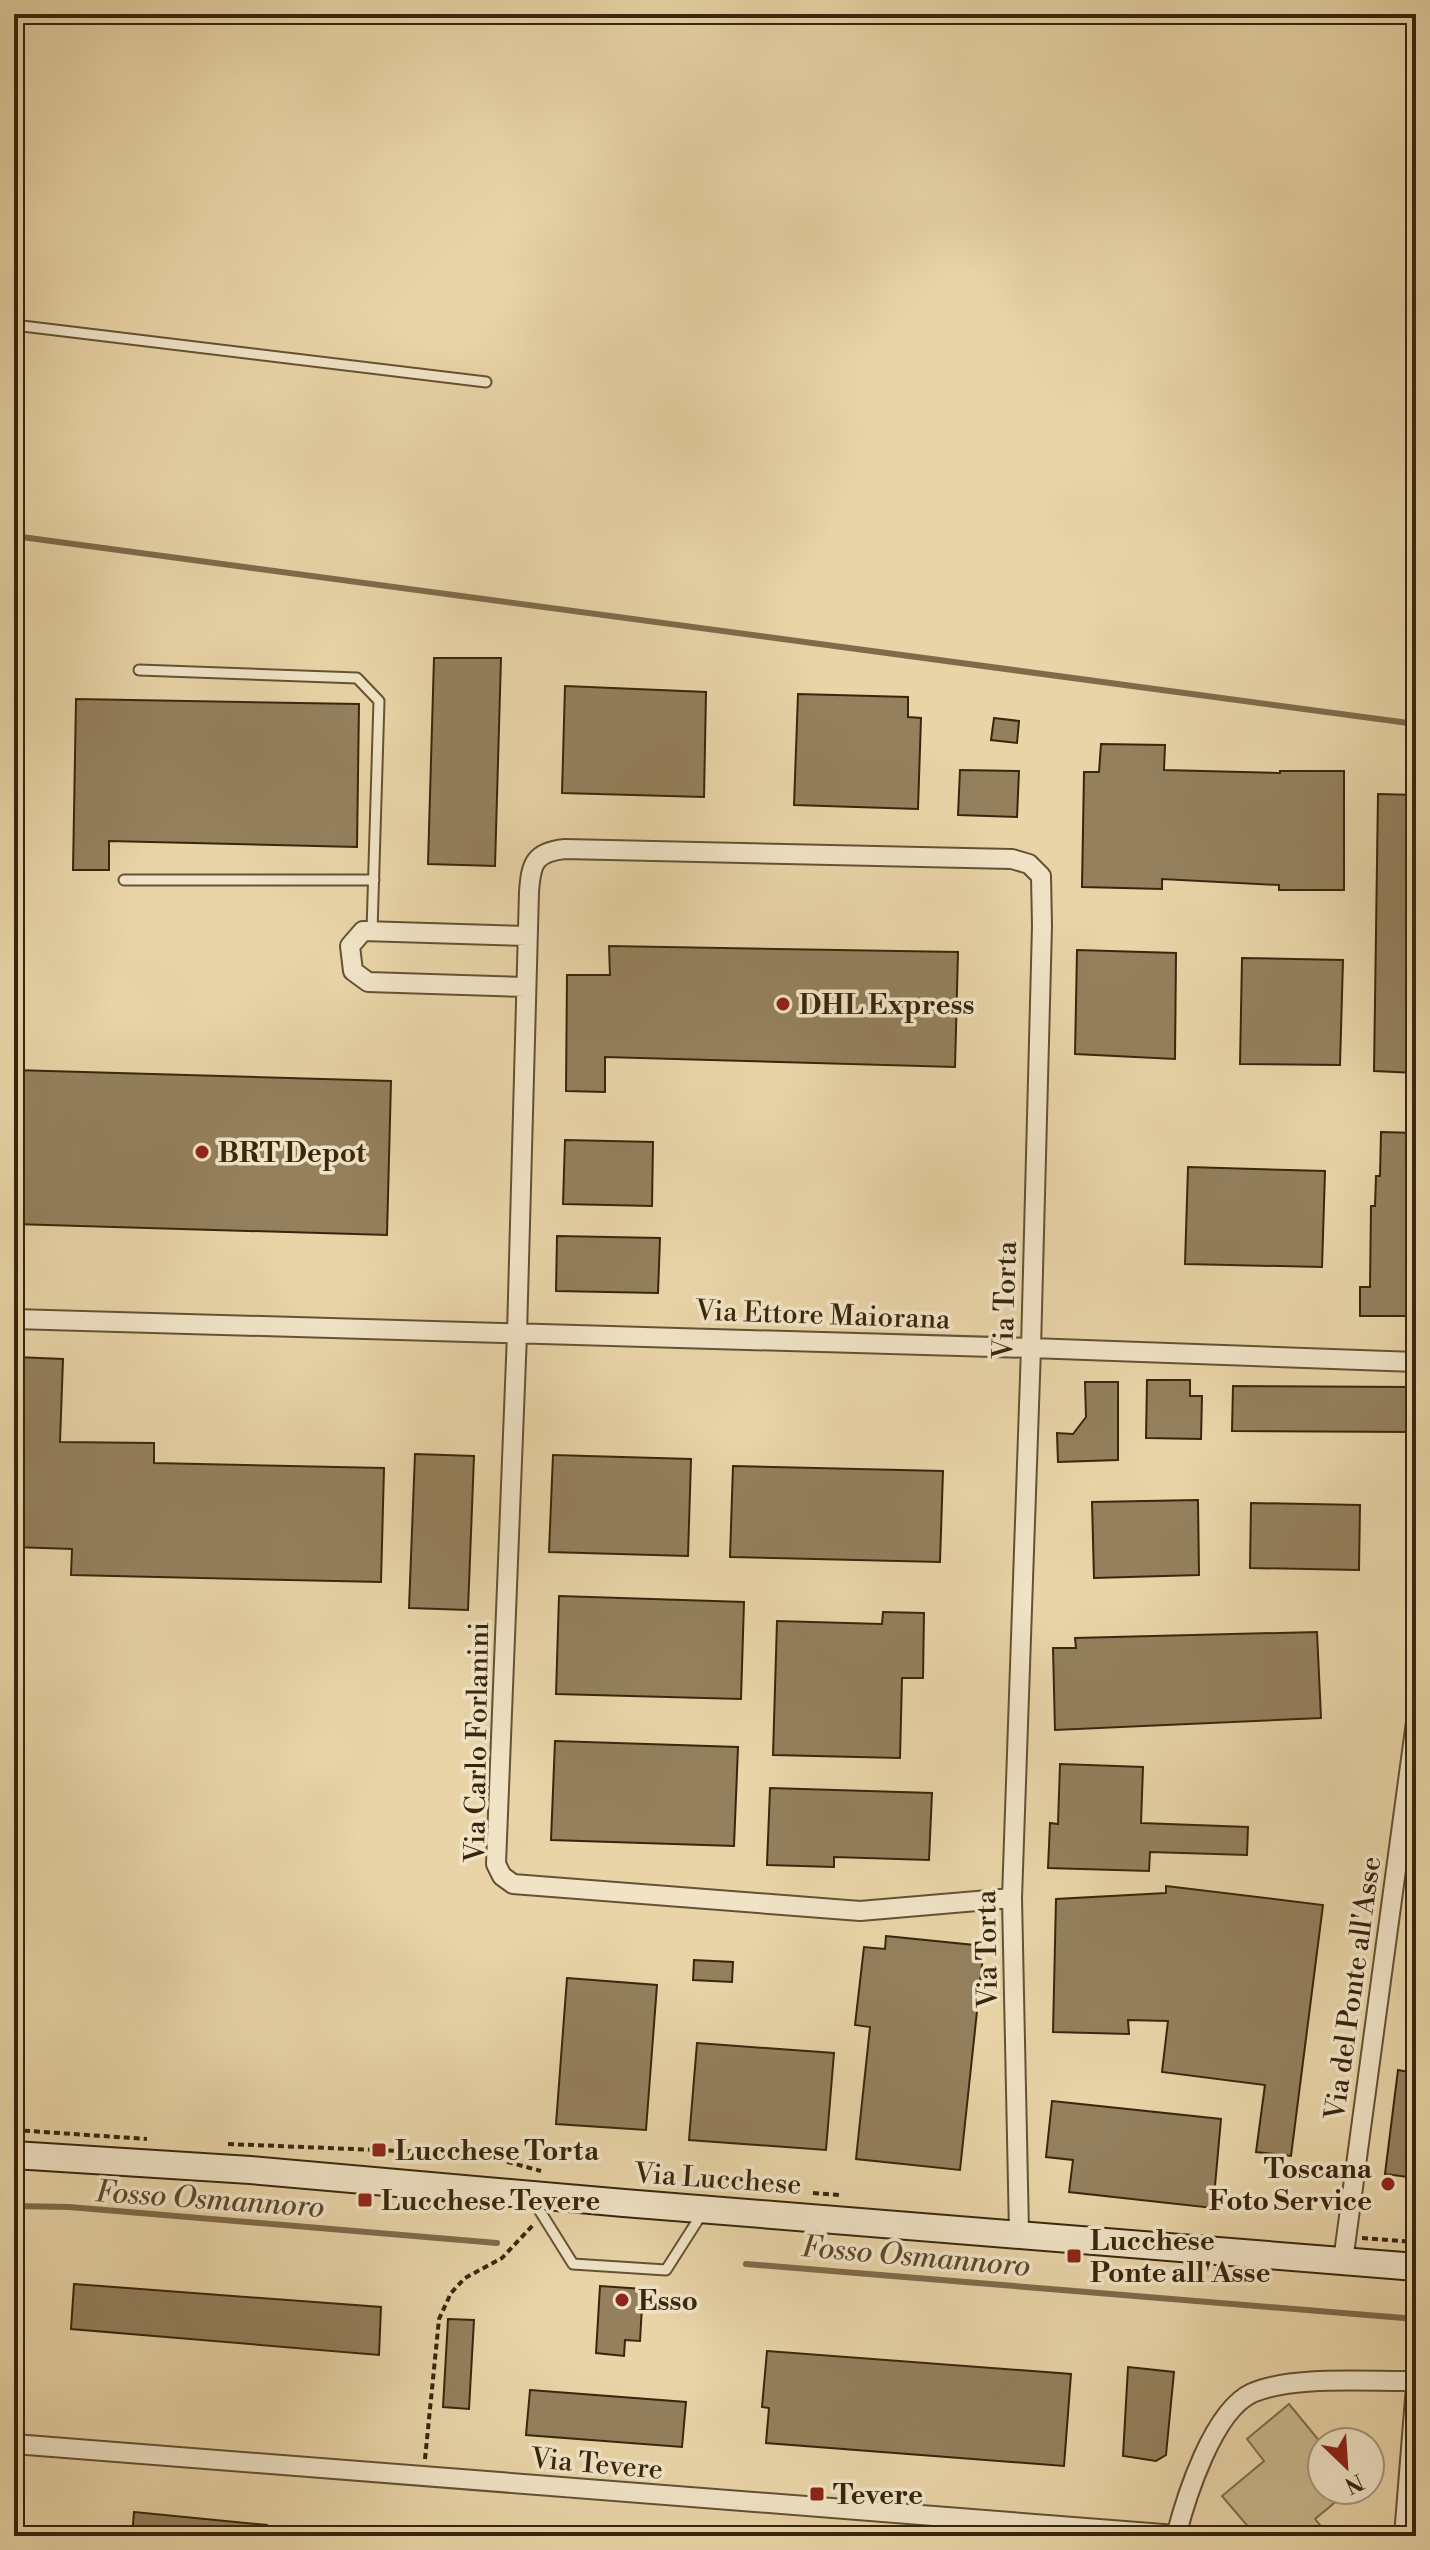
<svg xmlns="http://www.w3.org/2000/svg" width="1430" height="2550" font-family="'Libre Bodoni',serif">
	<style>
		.green { fill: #cab68d; stroke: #816e4c; stroke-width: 2 }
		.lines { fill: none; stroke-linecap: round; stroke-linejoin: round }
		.stream { stroke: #7e6b49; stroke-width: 6 }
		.building { fill: #94805d; stroke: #38260c; stroke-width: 2 }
		.service-casing { stroke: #645233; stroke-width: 13 }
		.minor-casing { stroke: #645233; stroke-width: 22 }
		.secondary-casing { stroke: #38260c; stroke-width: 30 }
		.path { stroke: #38260c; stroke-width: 4; stroke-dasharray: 6 4; stroke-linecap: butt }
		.service { stroke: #f0e3c6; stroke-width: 9 }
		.minor { stroke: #f0e3c6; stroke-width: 18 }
		.secondary { stroke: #f0e3c6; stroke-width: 26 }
		.poi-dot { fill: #8f2418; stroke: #f0e3c6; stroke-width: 3 }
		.labels { text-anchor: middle; stroke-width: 7; stroke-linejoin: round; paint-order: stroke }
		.poi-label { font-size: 28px; font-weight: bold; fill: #38260c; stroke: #f0e3c6; text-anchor: start }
		.street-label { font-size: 28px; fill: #38260c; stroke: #f0e3c6 }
		.water-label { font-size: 30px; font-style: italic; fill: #5b482b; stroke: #f0e3c6 }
	</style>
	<rect width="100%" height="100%" fill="#e8d4a7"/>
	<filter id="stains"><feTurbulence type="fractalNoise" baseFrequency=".0025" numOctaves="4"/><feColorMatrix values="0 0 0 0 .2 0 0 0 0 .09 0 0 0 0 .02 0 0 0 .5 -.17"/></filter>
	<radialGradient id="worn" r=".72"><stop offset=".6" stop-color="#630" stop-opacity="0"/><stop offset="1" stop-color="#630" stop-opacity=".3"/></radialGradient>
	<path class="green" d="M1289,2404L1322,2444V2490H1350L1315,2519L1329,2536H1256L1222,2496L1264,2461L1247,2439Z"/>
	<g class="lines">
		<path class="stream" d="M14,536L1416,724
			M14,2206L69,2207L497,2243
			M746,2264L1416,2319"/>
	</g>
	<path class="building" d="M434,658H501L495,866L428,864Z
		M565,686L706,692L704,797L562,793Z
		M798,694L908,697V717L921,718L918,809L794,805Z
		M76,699L359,704L357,847L109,841V870H73Z
		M994,718L1019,721L1017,743L991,740Z
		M1101,744L1165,745L1164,770L1280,773V771H1344V890H1279V885L1162,879V889L1082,887L1084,772H1099Z
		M960,770L1019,771L1017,817L958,815Z
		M1378,794L1416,795V1073L1374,1071Z
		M609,946L958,952L955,1067L605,1057V1092L566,1091L567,975H610Z
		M1077,950L1176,953L1175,1059L1075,1054Z
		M1242,958L1343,960L1340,1065L1240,1064Z
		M14,1070L391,1081L387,1235L14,1224Z
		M1381,1132L1416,1133V1316H1360V1287H1370L1371,1206H1375L1376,1176H1380Z
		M565,1140L653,1142L652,1206L563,1204Z
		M1188,1167L1325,1171L1322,1267L1185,1264Z
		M557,1236L660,1238L658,1293L556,1291Z
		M15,1357L63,1359L60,1442L154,1443V1463L384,1468L381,1582L71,1575L72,1549L14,1547Z
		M1147,1380H1190V1396H1202L1201,1439L1146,1438Z
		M1085,1382H1118V1460L1058,1462L1057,1433L1073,1434L1086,1417Z
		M1233,1386L1413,1387V1432L1232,1431Z
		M415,1454L474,1456L468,1610L409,1608Z
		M553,1455L691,1459L688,1556L549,1552Z
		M733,1466L943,1471L940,1562L730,1557Z
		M1198,1500L1199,1575L1094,1578L1092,1502Z
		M1251,1503L1360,1505L1359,1570L1250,1568Z
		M559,1596L744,1602L741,1699L556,1694Z
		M883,1612L924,1613L923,1678H902L900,1758L773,1755L777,1621L882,1624Z
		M1317,1632L1321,1718L1055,1730L1053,1648H1076L1075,1638Z
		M555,1741L738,1747L734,1846L551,1840Z
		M1060,1764L1143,1767L1141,1823L1248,1827L1247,1855L1150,1852L1149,1871L1048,1868L1050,1823L1058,1824Z
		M770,1788L932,1793L929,1860L834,1857V1867L767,1865Z
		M1166,1886L1323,1905L1291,2156L1256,2152L1265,2085L1162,2072L1168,2021L1128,2020L1129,2034L1053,2032L1056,1899L1166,1893Z
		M886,1936L984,1946L960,2170L856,2159L870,2027L855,2025L864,1947L885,1949Z
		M694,1960L733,1962L732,1982L693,1980Z
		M567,1978L657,1985L646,2130L556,2124Z
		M697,2043L834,2053L826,2150L689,2140Z
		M1398,2070L1416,2073V2178L1385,2174Z
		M1052,2101L1221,2119L1213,2208L1069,2192L1073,2160L1046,2157Z
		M74,2284L381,2307L379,2355L71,2329Z
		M600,2286L643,2289L640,2341L625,2340L624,2356L596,2353Z
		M448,2319L474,2320L469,2409L443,2407Z
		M767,2351L1071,2374L1064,2466L766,2443L769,2408L762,2407Z
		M1128,2367L1174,2372L1166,2455L1156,2461L1123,2456Z
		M530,2390L686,2402L682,2447L526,2435Z
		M134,2512L267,2525V2536H132Z"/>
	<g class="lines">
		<defs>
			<path id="service" d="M14,325L486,382
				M139,670L357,678L379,701L372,931
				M124,880H374
				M533,2200L573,2264L666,2270L703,2212"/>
			<path id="minor" d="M525,987L368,982L353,971L350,946L363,931L527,936
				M14,1319L1031,1348L1416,1362
				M1012,1898L860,1911L513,1884L502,1876L496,1864L517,1334L529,892C531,864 534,852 565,849L1012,859L1029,864L1041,876L1042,926L1031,1348L1012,1898L1019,2233
				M1343,2261L1416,1722
				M14,2444L1176,2535
				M1176,2536C1186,2497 1213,2411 1252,2393C1294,2375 1369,2382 1416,2381
				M1404,2536L1416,2386"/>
			<path id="secondary" d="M14,2155L250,2170L624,2203L1416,2267"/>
		</defs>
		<use href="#service" class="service-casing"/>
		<use href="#minor" class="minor-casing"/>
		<use href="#secondary" class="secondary-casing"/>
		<path class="path" d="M14,2130L147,2139
			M228,2144L453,2153L504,2161L541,2171
			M813,2193L840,2195
			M1362,2238L1416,2242
			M425,2459L439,2319L451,2293L465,2278L502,2258L534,2224"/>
		<use href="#service" class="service"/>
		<use href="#minor" class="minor"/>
		<use href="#secondary" class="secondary"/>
	</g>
	<g class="poi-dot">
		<circle cx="783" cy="1004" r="8"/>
		<circle cx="202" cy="1152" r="8"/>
		<rect x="371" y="2142" width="16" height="16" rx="4"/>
		<circle cx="1388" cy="2184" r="8"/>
		<rect x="357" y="2192" width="16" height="16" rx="4"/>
		<rect x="1066" y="2248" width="16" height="16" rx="4"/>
		<circle cx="622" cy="2300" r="8"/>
		<rect x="809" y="2486" width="16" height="16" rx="4"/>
	</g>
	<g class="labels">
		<g class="poi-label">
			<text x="799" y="1014">DHL Express</text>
			<text x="218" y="1162">BRT Depot</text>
			<text x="395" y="2160">Lucchese Torta</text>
			<text x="1372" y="2178" text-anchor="end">Toscana<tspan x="1372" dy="32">Foto Service</tspan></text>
			<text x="381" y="2210">Lucchese Tevere</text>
			<text x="1090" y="2250">Lucchese<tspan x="1090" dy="32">Ponte all'Asse</tspan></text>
			<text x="638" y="2310">Esso</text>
			<text x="833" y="2504">Tevere</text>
		</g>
		<g class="street-label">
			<text transform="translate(1004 1300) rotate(-88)" y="10">Via Torta</text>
			<text transform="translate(823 1314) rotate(2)" y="10">Via Ettore Maiorana</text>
			<text transform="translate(476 1742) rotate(-89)" y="10">Via Carlo Forlanini</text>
			<text transform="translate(986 1949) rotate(-91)" y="10">Via Torta</text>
			<text transform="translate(1352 1988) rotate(-82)" y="10">Via del Ponte all'Asse</text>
			<text transform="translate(718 2178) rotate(4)" y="10">Via Lucchese</text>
			<text transform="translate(597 2463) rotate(5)" y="10">Via Tevere</text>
		</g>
		<g class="water-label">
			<text transform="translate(210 2199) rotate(4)" y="10">Fosso Osmannoro</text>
			<text transform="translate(916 2256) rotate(5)" y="10">Fosso Osmannoro</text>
		</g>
	</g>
	<rect width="1430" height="2550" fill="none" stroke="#e8d4a7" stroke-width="48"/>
	<rect x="16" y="16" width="1398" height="2518" fill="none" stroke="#38260c" stroke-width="4"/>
	<rect x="24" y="24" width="1382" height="2502" fill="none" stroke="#38260c" stroke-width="2"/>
	<g transform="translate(1346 2466) rotate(155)"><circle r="38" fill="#f0e3c6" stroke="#a6977c" stroke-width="2"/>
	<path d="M0-6L14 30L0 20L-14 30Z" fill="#8f2418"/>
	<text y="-12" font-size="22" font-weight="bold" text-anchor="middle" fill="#38260c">N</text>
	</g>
	<rect width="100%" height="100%" filter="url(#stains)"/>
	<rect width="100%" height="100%" fill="url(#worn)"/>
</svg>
